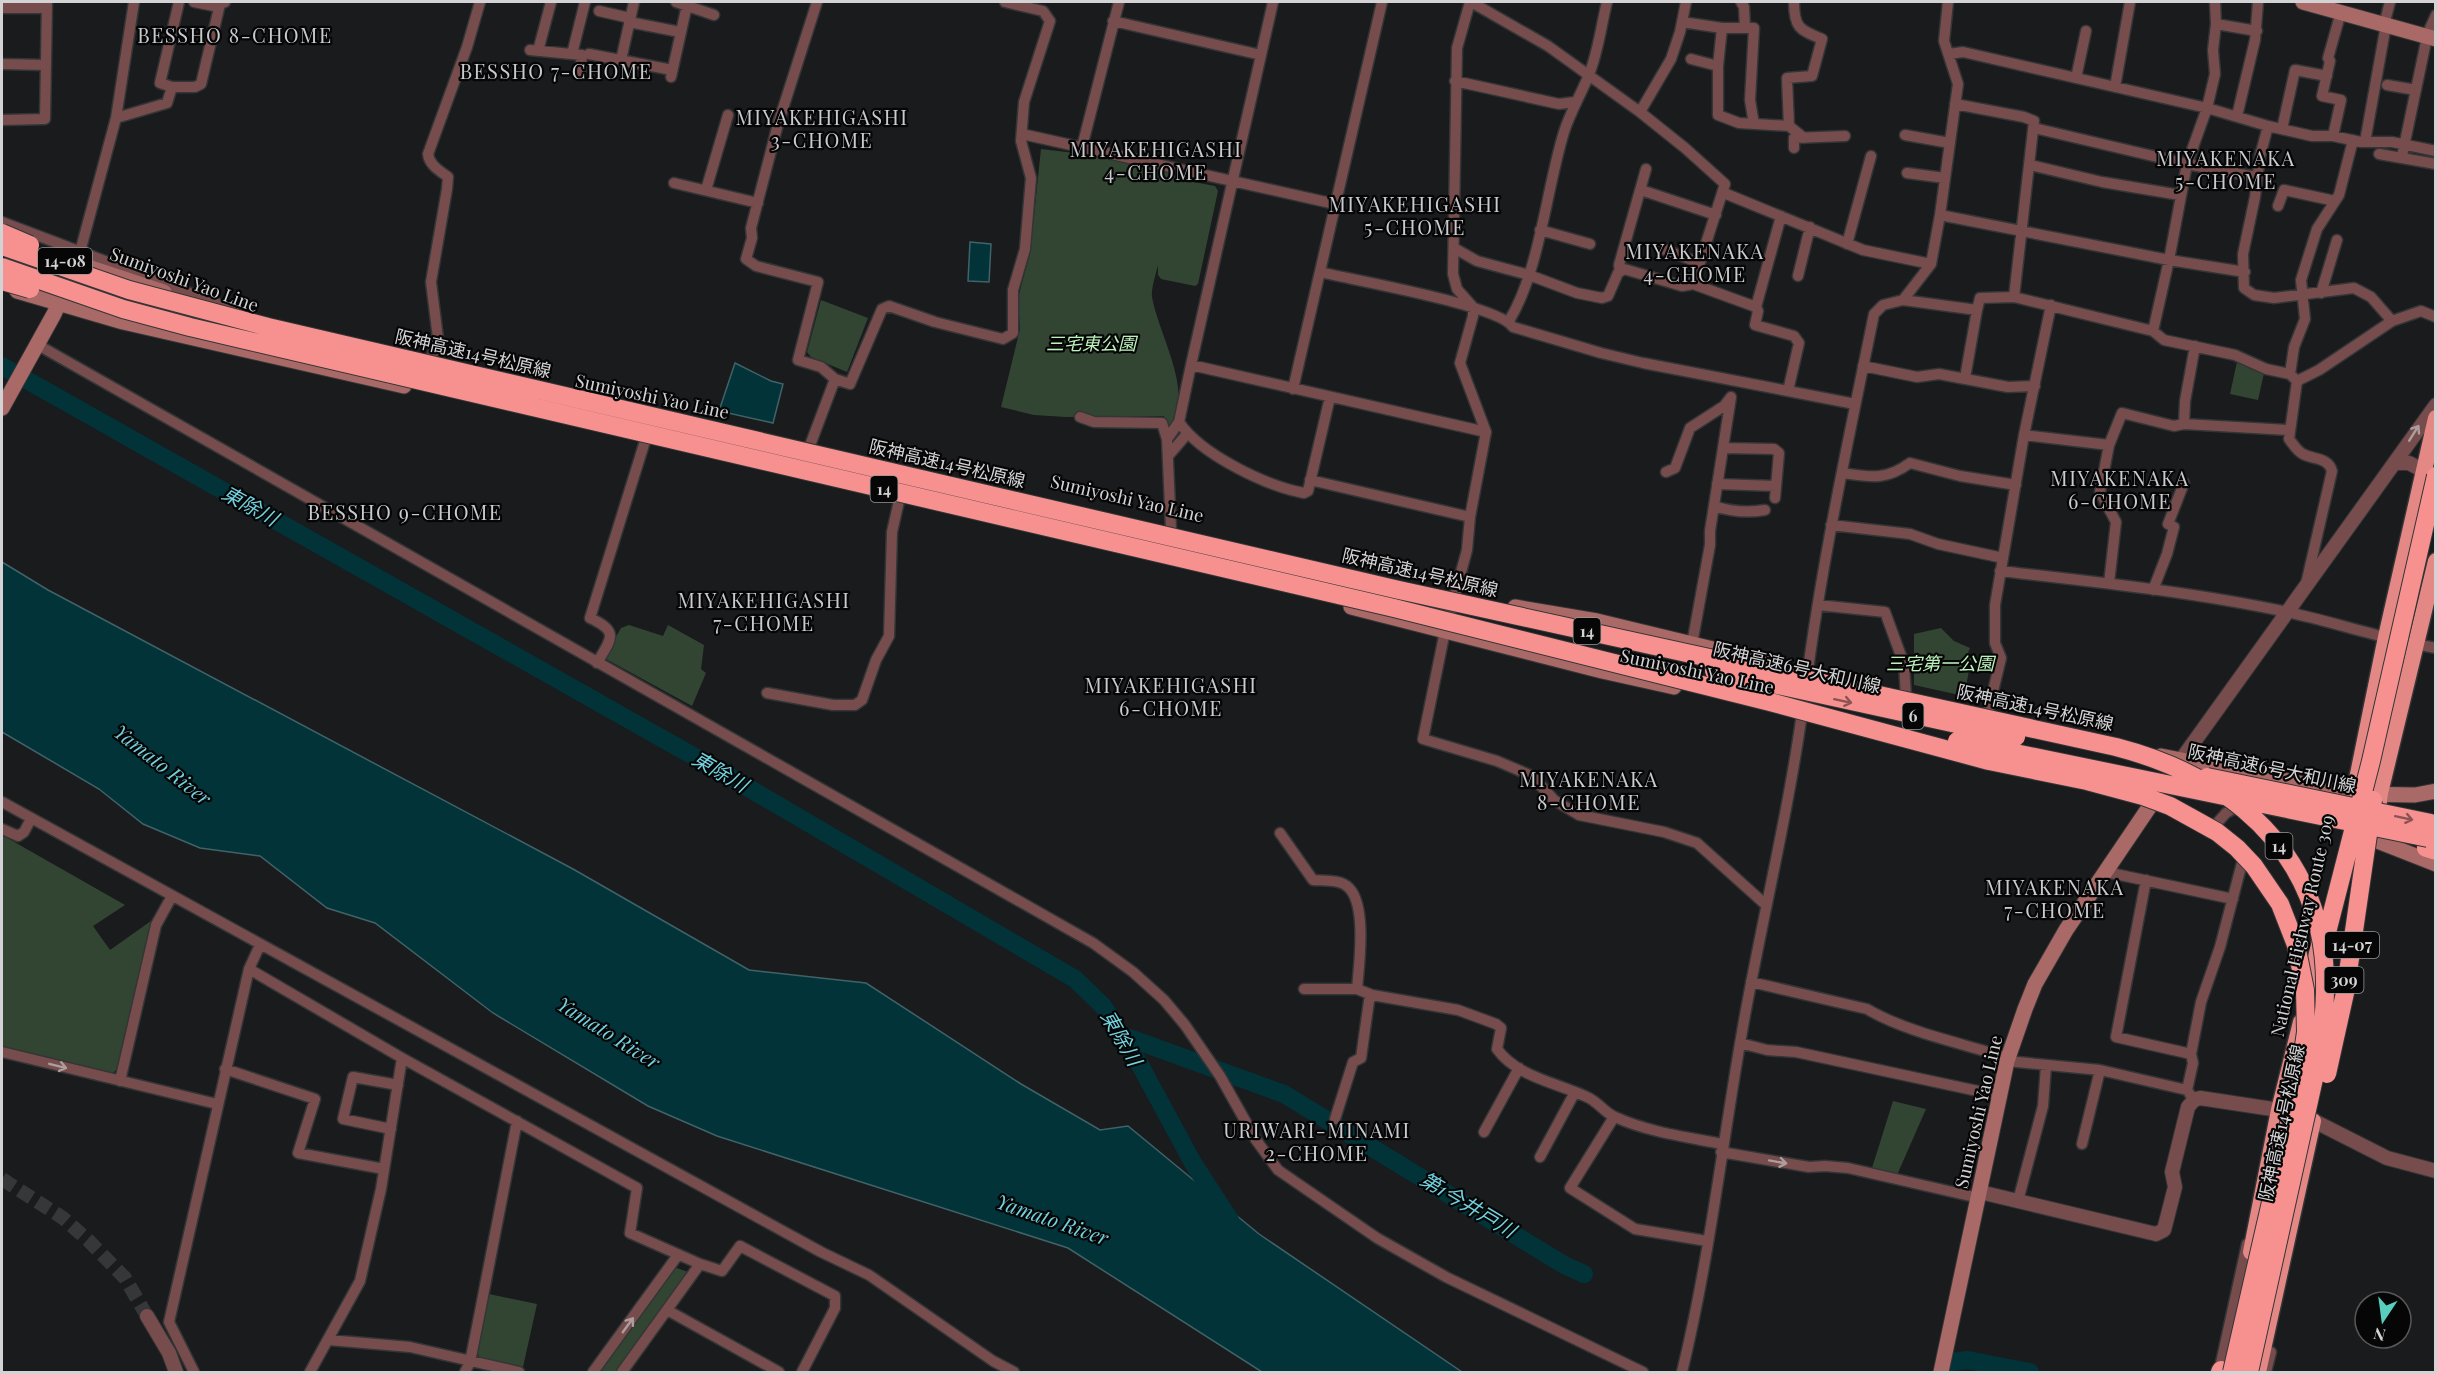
<svg xmlns="http://www.w3.org/2000/svg" width="2437" height="1374" font-family="'Playfair Display','Noto Sans JP',serif">
	<style>
		.green { fill: #324532 }
		.water { fill: #013339; stroke: #406368; stroke-width: 1.5 }
		.lines { fill: none; stroke-linecap: round; stroke-linejoin: round }
		.river { stroke: #013339; stroke-width: 18 }
		.tertiary-tunnel { stroke: #363739; stroke-width: 14; stroke-dasharray: 14 7; stroke-linecap: butt }
		.minor-casing { stroke: #343537; stroke-width: 13 }
		.tertiary-casing { stroke: #343537; stroke-width: 16 }
		.secondary-casing { stroke: #343537; stroke-width: 17 }
		.trunk-casing { stroke: #343537; stroke-width: 19 }
		.motorway-casing { stroke: #343537; stroke-width: 20 }
		.minor { stroke: #764d4c; stroke-width: 10 }
		.tertiary { stroke: #764d4c; stroke-width: 14 }
		.secondary { stroke: #a96967; stroke-width: 15 }
		.trunk { stroke: #e48886; stroke-width: 16 }
		.motorway { stroke: #f6918f; stroke-width: 18 }
		.motorway-bridge-casing { stroke: #343537; stroke-width: 20; stroke-linecap: butt }
		.motorway-bridge { stroke: #f6918f; stroke-width: 18 }
		.oneway { stroke: #ae9d9e }
		.oneway2 { stroke: #8a5252 }
		.labels { text-anchor: middle; stroke-width: 4.5; stroke-linejoin: round; paint-order: stroke }
		.shield { fill: #060607; stroke: #969697; stroke-width: 1.5 }
		.shield-label { font-size: 16px; font-weight: bold; fill: #d3d3d5 }
		.street-label { font-size: 18px; fill: #d3d3d5; stroke: #060607 }
		.park-label { font-size: 18px; font-style: italic; fill: #bcf3bc; stroke: #060607 }
		.neighbourhood-label { font-size: 20px; letter-spacing: 1.5px; fill: #cacbce; stroke: #060607 }
		.water-label { font-size: 20px; font-style: italic; fill: #72d2df; stroke: #060607 }
	</style>
	<rect width="100%" height="100%" fill="#1a1b1d"/>
	<path class="green" d="M1041,149L1100,156L1178,174L1177,179L1215,186L1218,191L1198,284L1195,286L1161,279L1158,275V265C1156,274 1151,288 1152,297C1159,337 1197,395 1168,432L1164,416L1066,417L1034,415L1001,407L1020,329L1018,298L1030,253Z
		M821,300L868,318L847,372L811,357L807,352Z
		M2237,362L2264,373L2258,400L2230,394Z
		M629,625L663,636L668,625L704,645L701,669L706,673L692,706L604,658L621,628Z
		M1941,628L1954,641L1970,648L1968,653L1972,656L1964,696L1914,685V634Z
		M2,835L125,905L93,926L110,950L151,921L153,924L117,1069L113,1073L2,1046Z
		M1893,1101L1926,1109L1897,1175L1872,1168Z
		M674,1267L688,1272L617,1372H599Z
		M489,1294L537,1304L523,1367L480,1358L477,1353Z"/>
	<path class="water" d="M970,242L991,244L989,282L968,281Z
		M735,363L771,381L783,384L773,423L719,411Z
		M2,562L48,590L573,869L749,970L866,983L1021,1084L1100,1130L1128,1126L1259,1234L1462,1372H1262L1068,1248L717,1136L648,1106L493,1013L375,923L327,908L260,856L200,848L143,824L99,789L2,732Z"/>
	<g class="lines">
		<path class="river" d="M2,366L711,766L1075,979L1103,1006L1140,1065L1193,1163L1230,1220
			M1121,1035L1284,1094L1564,1265L1584,1274
			M1951,1362L1968,1360L2030,1372"/>
		<path class="tertiary-tunnel" d="M2,1179L63,1218L89,1241L125,1278L147,1316"/>
		<defs>
			<path id="minor" d="M194,2L219,7
				M676,2L714,15
				M817,2L778,124L751,228L752,238L746,259L756,266L818,282L798,360L821,367L835,379
				M1470,2L1457,48L1453,274L1457,289L1473,307V316L1460,363L1486,432L1470,517L1467,550L1445,631L1423,739L1497,761L1532,776L1554,800L1579,815L1664,832L1697,843L1766,905
				M1471,2L1548,46L1640,112L1685,148L1725,184L1693,284
				M1741,2L1744,7L1745,28
				M2,8H47
				M599,11L630,18
				M1113,21L1261,55
				M629,22L675,31
				M1682,22L1722,28H1754L1750,100L1754,124
				M2216,24L2257,31
				M2384,25L2390,2
				M1722,28L1718,66V115L1739,123L1789,126L1804,138
				M2426,37L2436,15
				M530,50L582,55L580,72
				M538,51L551,2
				M572,54L585,2
				M589,54L667,69
				M1949,54L1963,52L2207,108L2268,126L2312,136H2333L2361,142H2392L2436,151
				M1691,59L1718,66
				M621,60L634,2
				M2,64L46,65
				M671,77L687,5
				M2076,78L2086,31
				M1455,81L1559,104L1575,102
				M2387,85L2416,90
				M172,87L160,83L179,2
				M2115,87L2130,2
				M1955,104L2024,117L2034,121L2014,297
				M1640,112L1671,59L1680,32L1686,2
				M2237,116L2255,40L2258,2
				M116,118L167,103L172,87H195L201,84L220,4L225,2
				M2,120L45,119L47,2
				M1789,126L1787,78L1812,76L1822,39C1799,30 1794,27 1794,2
				M2268,126L2260,156L2255,197L2243,254L2244,288L2254,295L2274,298L2354,288L2371,297L2392,321
				M2034,128L2187,164L2256,177
				M2282,129L2295,70L2327,76
				M1022,134L1335,204
				M1905,135L1950,143
				M2333,136L2341,100L2322,96L2330,61L2328,58L2341,12
				M2365,142L2386,25
				M1082,147L1119,2
				M1794,148V138L1845,136
				M2379,154L2436,164
				M2402,156L2427,37
				M2030,165L2102,182L2180,195
				M1907,173L1945,178
				M674,183L758,203
				M706,190L728,115
				M1641,190L1716,215
				M1724,193L1863,250L1931,264
				M2278,206L2284,190L2335,201
				M1940,215L2169,260L2245,272
				M2,222L237,311
				M1540,230L1590,244
				M1847,244L1871,156
				M1454,248L1477,261L1529,275L1577,293L1602,298L1608,296L1618,273L1624,269L1682,286L1693,284L1756,307L1758,311L1755,325L1794,336L1799,343L1788,391L1855,404
				M1660,248L1700,263
				M80,252L116,118L134,2
				M1620,271L1619,265L1646,169
				M1320,272C1353,280 1498,305 1513,327L1601,353L1643,363L1788,391
				M1798,276L1810,227
				M2321,293L2337,240
				M1903,300L1931,264L1940,215L1958,84L1944,41L1948,2
				M1756,307L1781,216
				M1509,321C1540,270 1546,190 1564,132C1570,113 1580,96 1588,77C1598,54 1601,26 1607,2
				M2153,331L2169,260L2187,164L2207,108L2215,74L2213,50L2216,24L2215,2
				M38,345L1093,943L1133,972L1164,1000L1185,1025L1220,1076L1256,1140L1278,1170L1377,1238L1446,1277L1643,1372
				M1191,365L1273,2
				M1863,366L1917,377L1939,374L2008,387L2035,386
				M428,368L438,338L431,282L447,189L448,177C440,171 429,165 428,154L467,47L480,2
				M2290,374L2294,347L2305,319L2301,280L2317,229L2339,195L2353,140
				M1965,378L1977,310
				M2297,381L2289,439C2293,444 2297,451 2303,454C2314,460 2328,457 2332,471L2306,584
				M2297,381L2319,370L2392,321L2421,311L2436,317
				M1293,389L1382,2
				M1080,417L1094,422L1162,423L1167,439L1171,529L1168,542
				M1179,422C1200,454 1266,486 1304,493L1308,491L1330,397
				M2184,424L2185,401L2195,346
				M2024,435L2109,445
				M1167,439L1179,422L1191,365L1486,432
				M1723,448L1774,449L1779,453L1775,498
				M806,456L835,379L850,384L882,309L889,306L935,322L1003,339L1013,333V290L1025,249L1031,178L1021,141L1024,102L1050,21L1043,11L1005,2
				M1168,456L1187,434
				M1666,472L1675,468L1690,428L1724,406L1731,397
				M1842,473C1870,477 1885,481 1910,463L1960,476L2016,485
				M1310,480L1470,517
				M1717,484L1776,486
				M1714,506C1732,512 1747,513 1765,510
				M1831,525L1910,534L1938,544L2003,558
				M2000,571C2096,582 2193,592 2287,612C2321,619 2355,630 2389,638
				M2109,583L2116,522L2100,492L2109,445L2122,413L2174,426L2184,424L2289,430
				M2153,590L2167,554L2174,527L2168,524L2184,483
				M1818,605L1885,612L1904,664L1906,697
				M2410,643L2436,648
				M1692,644L1710,545V531L1731,397
				M597,663C611,639 620,632 590,618L645,441
				M1806,685C1822,560 1849,437 1874,314L1883,305L1903,300L1977,310L1980,298L2014,297L2153,331L2164,340L2235,355L2266,369L2290,374L2297,381
				M767,693L833,705H855L862,700L876,660L889,636L892,532L899,501
				M1987,716L2001,658L1995,643V605L2024,435L2051,305
				M2,802L821,1252L869,1275L993,1361L1014,1372
				M2,829L18,836L24,832L31,819
				M2209,832L2226,813L2240,805
				M1280,833L1313,880C1324,881 1341,879 1349,888C1367,906 1359,965 1357,989L1372,995L1458,1010L1496,1024L1501,1028L1497,1049C1518,1078 1559,1083 1589,1098C1599,1103 1605,1113 1615,1117C1648,1132 1687,1137 1722,1144
				M2106,872L2233,899
				M2146,880L2116,1037L2191,1054
				M249,969L402,1058L637,1188L630,1233L700,1264L722,1271L740,1246L835,1296V1308L802,1372
				M1751,982L1867,1009C1908,1033 1962,1043 2008,1058
				M1304,989H1357
				M1740,1043L1767,1050L1796,1052L2001,1096
				M2,1052L217,1104
				M2007,1061L2100,1070L2187,1090
				M225,1069L315,1099L298,1153L384,1169
				M120,1081L156,925L172,896
				M2194,1100L2187,1090L2193,1063L2191,1054L2201,1002L2220,947L2242,863
				M1614,1117L1570,1188L1635,1229L1707,1241
				M1335,1119L1353,1062L1361,1058L1369,1001L1372,995
				M391,1129L343,1119L353,1077L398,1085
				M1484,1132L1519,1068
				M2082,1144L2100,1070
				M1721,1152L1809,1167L1825,1166L1848,1168L1979,1198
				M1540,1157L1575,1092
				M2018,1201L2043,1106L2046,1066
				M667,1310L779,1372
				M329,1340L410,1347L519,1372
				M194,1372L169,1322L249,969L260,945
				M310,1372L360,1281L381,1189L402,1058
				M465,1372L470,1362L478,1322L517,1121
				M593,1372L678,1255
				M622,1372L700,1264
				M1682,1372C1709,1261 1722,1146 1742,1032C1761,923 1788,816 1803,706
				M2219,1372L2247,1244
				M2266,1372L2271,1352"/>
			<path id="tertiary" d="M2396,463H2409L2424,471
				M2181,760L2436,405
				M1980,1192L2156,1234L2164,1230L2175,1187L2172,1172L2188,1107L2194,1100L2200,1098L2279,1110L2314,1121L2387,1158L2436,1171
				M147,1316L169,1353L176,1372"/>
			<path id="secondary" d="M2303,2L2436,39
				M64,259L164,292
				M17,291L123,322L404,386
				M2,408L54,314L77,263
				M1351,607L1602,671L1674,687
				M1515,607L1597,621L1767,662
				M2161,756L2354,794L2415,795L2436,791
				M2357,833L2436,864
				M1941,1372L2007,1061L2025,1009L2035,984L2066,930L2171,775"/>
			<path id="trunk" d="M2355,789L2386,637L2436,418
				M2377,817L2380,793L2436,561
				M2307,997L2320,940
				M2251,1252L2279,1110L2301,1022
				M2258,1372L2313,1121"/>
			<path id="motorway" d="M2426,848L2436,851
				M2220,1372L2221,1370"/>
		</defs>
		<use href="#minor" class="minor-casing"/>
		<use href="#tertiary" class="tertiary-casing"/>
		<use href="#secondary" class="secondary-casing"/>
		<use href="#trunk" class="trunk-casing"/>
		<use href="#motorway" class="motorway-casing"/>
		<use href="#minor" class="minor"/>
		<use href="#tertiary" class="tertiary"/>
		<use href="#secondary" class="secondary"/>
		<use href="#trunk" class="trunk"/>
		<use href="#motorway" class="motorway"/>
		<defs>
			<path id="motorway-bridge" d="M2,233L30,245
				M2,246L129,290L268,327L1399,590L2116,747C2212,772 2294,828 2319,929C2329,971 2325,1015 2319,1056L2249,1372
				M2,267L123,309L190,327L1394,608L1770,702L1989,761L2087,781L2143,796L2170,806L2217,832L2237,848L2254,866L2280,904L2296,945L2305,990L2306,1032L2299,1080L2232,1372
				M2,281L30,289
				M1714,671L2016,737
				M1957,741L2428,838
				M2207,777L2431,823
				M2324,944L2371,761L2436,476
				M2327,1074L2345,993L2373,800"/>
		</defs>
		<use href="#motorway-bridge" class="motorway-bridge-casing"/>
		<use href="#motorway-bridge" class="motorway-bridge"/>
	</g>
	<defs><path id="oneway-shaft" d="M-6 0H5M1.5-3L5.5 0L1.5 3" fill="none" stroke-width="1.6" stroke-linecap="round" stroke-linejoin="round" transform="scale(1.5)"/></defs>
	<g class="oneway">
		<use href="#oneway-shaft" transform="translate(2414 433) rotate(-58)"/>
		<use href="#oneway-shaft" transform="translate(58 1066) rotate(14)"/>
		<use href="#oneway-shaft" transform="translate(1778 1162) rotate(10)"/>
		<use href="#oneway-shaft" transform="translate(628 1325) rotate(-54)"/>
	</g>
	<g class="oneway2">
		<use href="#oneway-shaft" transform="translate(1843 701) rotate(12)"/>
		<use href="#oneway-shaft" transform="translate(2404 818) rotate(12)"/>
	</g>
	<g class="labels">
		<g class="shield">
			<rect x="38" y="248" width="54" height="26" rx="4.5"/>
			<rect x="870.5" y="476" width="27" height="26" rx="4.5"/>
			<rect x="1573.5" y="618" width="27" height="26" rx="4.5"/>
			<rect x="1902.5" y="703" width="21" height="26" rx="4.5"/>
			<rect x="2265.5" y="833" width="27" height="26" rx="4.5"/>
			<rect x="2325" y="932" width="54" height="26" rx="4.5"/>
			<rect x="2324.5" y="967" width="39" height="26" rx="4.5"/>
		</g>
		<g class="shield-label">
			<text x="65" y="267">14-08</text>
			<text x="884" y="495">14</text>
			<text x="1587" y="637">14</text>
			<text x="1913" y="722">6</text>
			<text x="2279" y="852">14</text>
			<text x="2352" y="951">14-07</text>
			<text x="2344" y="986">309</text>
		</g>
		<g class="street-label">
			<text transform="translate(184 280) rotate(20)" y="6">Sumiyoshi Yao Line</text>
			<text transform="translate(473 354) rotate(13)" y="6">阪神高速14号松原線</text>
			<text transform="translate(652 397) rotate(12)" y="6">Sumiyoshi Yao Line</text>
			<text transform="translate(947 464) rotate(13)" y="6">阪神高速14号松原線</text>
			<text transform="translate(1127 499) rotate(13)" y="6">Sumiyoshi Yao Line</text>
			<text transform="translate(1420 573) rotate(13)" y="6">阪神高速14号松原線</text>
			<text transform="translate(1797 668) rotate(13)" y="6">阪神高速6号大和川線</text>
			<text transform="translate(1697 672) rotate(12)" y="6">Sumiyoshi Yao Line</text>
			<text transform="translate(2035 708) rotate(12)" y="6">阪神高速14号松原線</text>
			<text transform="translate(2272 769) rotate(12)" y="6">阪神高速6号大和川線</text>
			<text transform="translate(2303 926) rotate(-77)" y="6">National Highway Route 309</text>
			<text transform="translate(1979 1112) rotate(-77)" y="6">Sumiyoshi Yao Line</text>
			<text transform="translate(2282 1123) rotate(-78)" y="6">阪神高速14号松原線</text>
		</g>
		<g class="park-label">
			<text x="1091" y="350">三宅東公園</text>
			<text x="1940" y="670">三宅第一公園</text>
		</g>
		<g class="neighbourhood-label">
			<text x="235" y="43">BESSHO 8-CHOME</text>
			<text x="556" y="79">BESSHO 7-CHOME</text>
			<text x="822" y="125">MIYAKEHIGASHI<tspan x="822" dy="23">3-CHOME</tspan></text>
			<text x="1156" y="157">MIYAKEHIGASHI<tspan x="1156" dy="23">4-CHOME</tspan></text>
			<text x="2226" y="166">MIYAKENAKA<tspan x="2226" dy="23">5-CHOME</tspan></text>
			<text x="1415" y="212">MIYAKEHIGASHI<tspan x="1415" dy="23">5-CHOME</tspan></text>
			<text x="1695" y="259">MIYAKENAKA<tspan x="1695" dy="23">4-CHOME</tspan></text>
			<text x="2120" y="486">MIYAKENAKA<tspan x="2120" dy="23">6-CHOME</tspan></text>
			<text x="405" y="520">BESSHO 9-CHOME</text>
			<text x="764" y="608">MIYAKEHIGASHI<tspan x="764" dy="23">7-CHOME</tspan></text>
			<text x="1171" y="693">MIYAKEHIGASHI<tspan x="1171" dy="23">6-CHOME</tspan></text>
			<text x="1589" y="787">MIYAKENAKA<tspan x="1589" dy="23">8-CHOME</tspan></text>
			<text x="2055" y="895">MIYAKENAKA<tspan x="2055" dy="23">7-CHOME</tspan></text>
			<text x="1317" y="1138">URIWARI-MINAMI<tspan x="1317" dy="23">2-CHOME</tspan></text>
		</g>
		<g class="water-label">
			<text transform="translate(250 506) rotate(29)" y="7">東除川</text>
			<text transform="translate(162 765) rotate(38)" y="7">Yamato River</text>
			<text transform="translate(720 772) rotate(30)" y="7">東除川</text>
			<text transform="translate(608 1033) rotate(32)" y="7">Yamato River</text>
			<text transform="translate(1121 1038) rotate(60)" y="7">東除川</text>
			<text transform="translate(1468 1205) rotate(31)" y="7">第1今井戸川</text>
			<text transform="translate(1052 1220) rotate(19)" y="7">Yamato River</text>
		</g>
	</g>
	<rect width="2437" height="1374" fill="none" stroke="#d3d3d5" stroke-width="6"/>
	<g transform="translate(2383 1320) rotate(193)"><circle r="28" fill="#060607" stroke="#585859" stroke-width="1.5"/>
	<path d="M0-4.5L10 22L0 15L-10 22Z" fill="#59cebe"/>
	<text y="-9" font-size="16" font-weight="bold" text-anchor="middle" fill="#d3d3d5">N</text>
	</g>
</svg>
